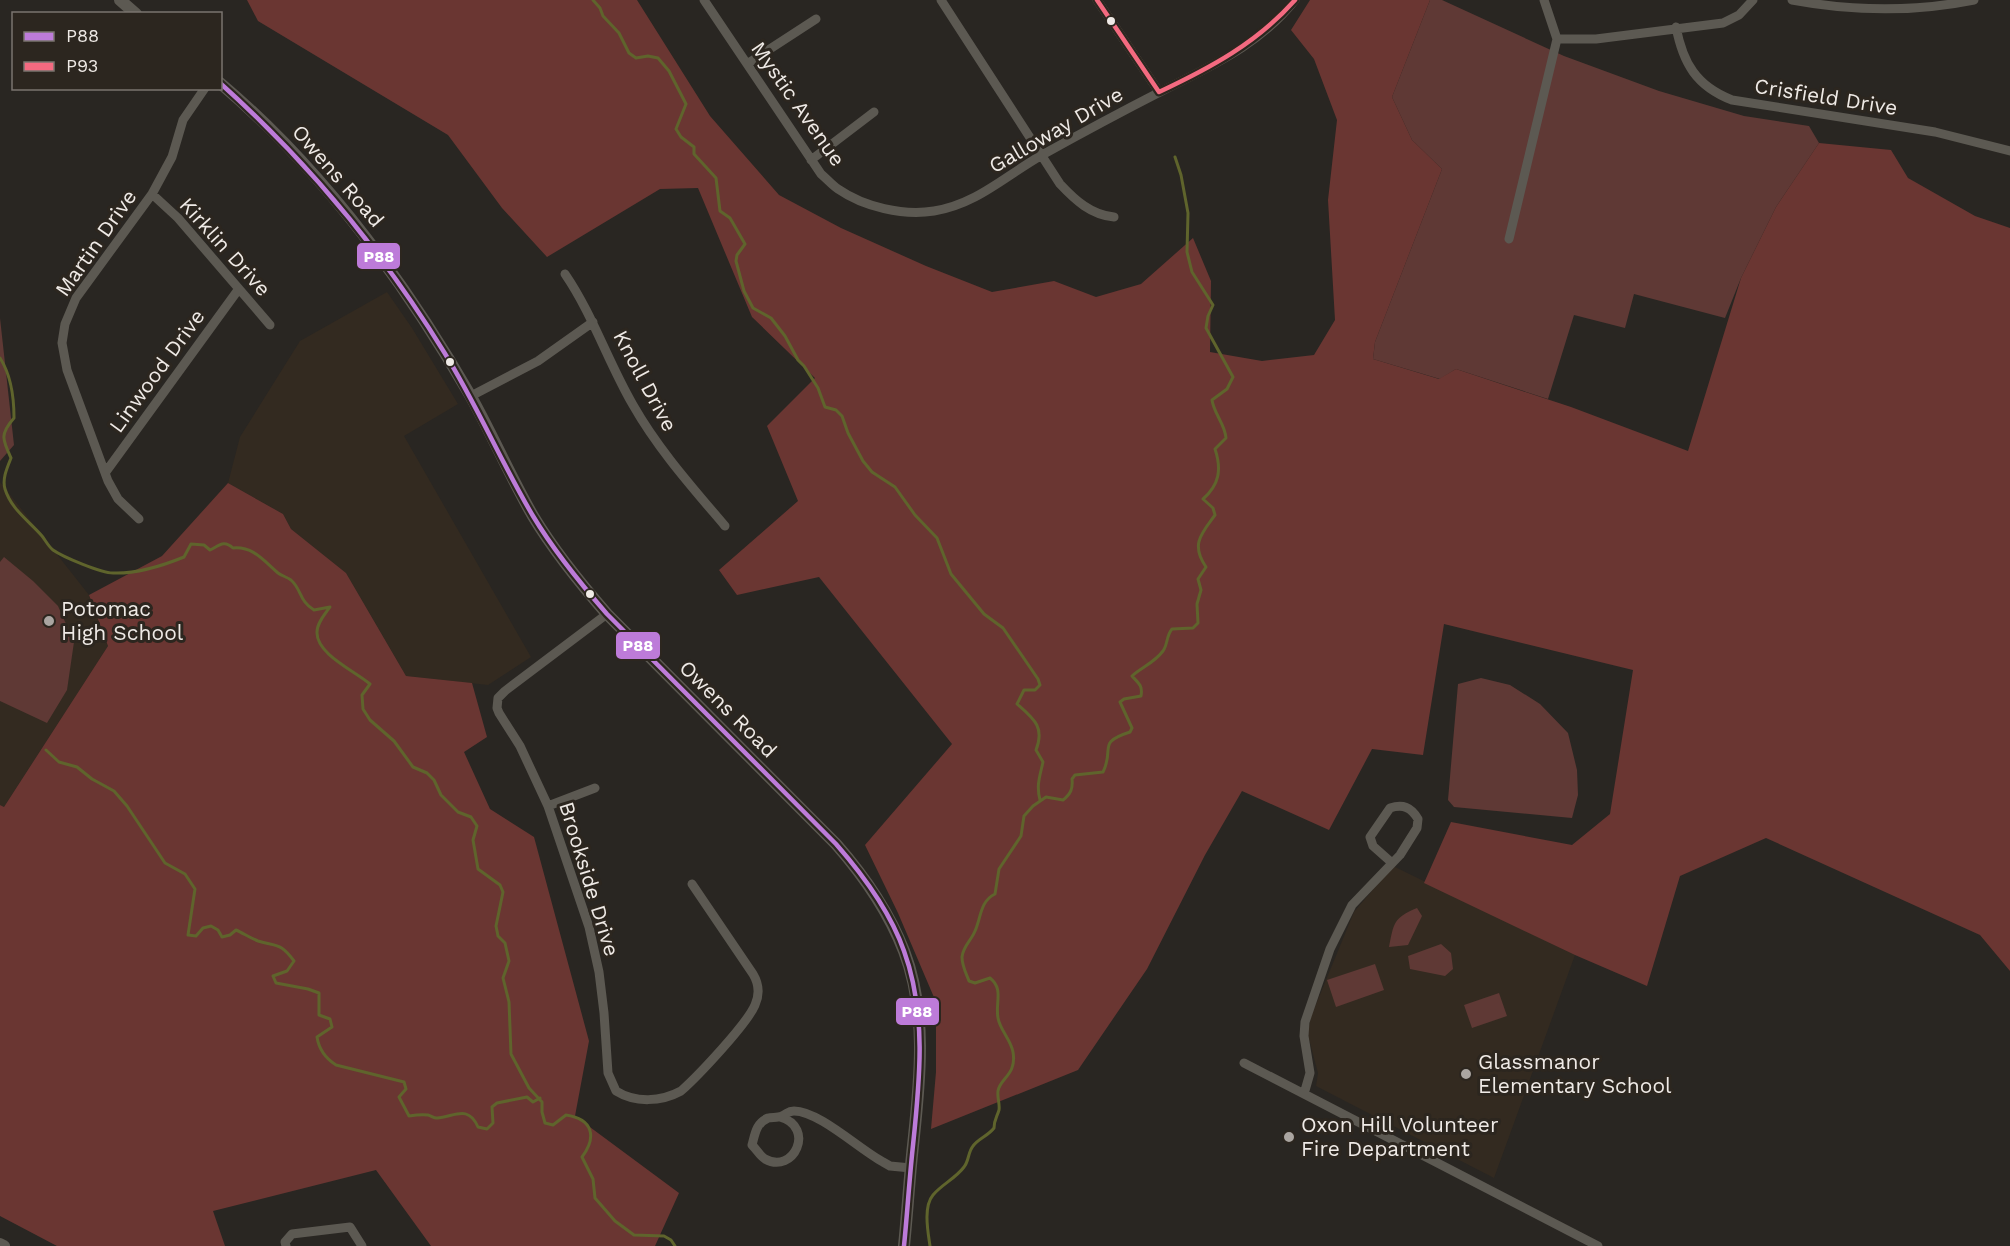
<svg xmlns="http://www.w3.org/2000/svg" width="2010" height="1246" font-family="'Work Sans',sans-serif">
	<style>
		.built { fill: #332a20 }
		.green { fill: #5f3935 }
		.forest { fill: #6a3632 }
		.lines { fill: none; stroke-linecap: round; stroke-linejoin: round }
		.stream { stroke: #5f642c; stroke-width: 3 }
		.minor { stroke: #5c5952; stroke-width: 9 }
		.tertiary { stroke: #5c5952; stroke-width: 12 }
		.bus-1-casing { stroke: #2c261f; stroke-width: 9 }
		.bus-2-casing { stroke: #2c261f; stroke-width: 9 }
		.bus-1 { stroke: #bd7bd9; stroke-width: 4.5 }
		.bus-2 { stroke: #f46a80; stroke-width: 4.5 }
		.bus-dot { fill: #efeae6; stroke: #2c261f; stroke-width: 2 }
		.poi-dot { fill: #aaa5a1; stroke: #2c261f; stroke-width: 2 }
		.labels { text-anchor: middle; stroke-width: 6; stroke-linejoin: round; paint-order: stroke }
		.street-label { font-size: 21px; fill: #efeae6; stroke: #2c261f }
		.poi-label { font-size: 21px; fill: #efeae6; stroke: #2c261f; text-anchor: start }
		.line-badge { stroke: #2c261f; stroke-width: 2 }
		.badge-label { font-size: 16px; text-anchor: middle; font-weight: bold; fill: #fff }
	</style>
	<rect width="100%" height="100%" fill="#292622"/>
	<path class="built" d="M387,292L412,328L458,404L404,436L531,657L488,685L406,676L346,573L291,529L283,514L228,483L240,437L300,341Z
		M0,482L89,595L108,646L4,807L0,805Z
		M1393,866L1575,955L1494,1178L1316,1086L1318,1073L1308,1035L1310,1019L1354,912Z"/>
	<path class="green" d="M1430,0H1442L1564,56L1659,91L1744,116L1809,126L1819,143L1776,207L1741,278L1725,318L1634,294L1625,328L1574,315L1548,399L1456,369L1440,379L1373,359L1375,342L1442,169L1412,140L1392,97Z
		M0,318L14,445L0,461Z
		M4,557L33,581L58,606L74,642L67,690L47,723L0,701V562Z
		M1481,678L1510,685L1540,704L1568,733L1577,770L1578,795L1572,818L1454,807L1448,800L1458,684Z
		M1417,908L1422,916L1408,945L1389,947C1394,923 1393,918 1417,908Z
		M1441,944L1451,953L1453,969L1445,976L1410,969L1408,956Z
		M1375,964L1384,990L1336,1007L1327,980Z
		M1499,993L1507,1016L1472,1028L1464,1005Z"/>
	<path class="forest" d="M247,0H637L710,116L779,195L841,228L926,266L992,292L1054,281L1096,297L1141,284L1193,238L1211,281L1210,352L1262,361L1314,355L1335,320L1328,200L1337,120L1314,59L1291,30L1310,0H1430L1392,97L1412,140L1442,169L1375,342L1373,359L1439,379L1456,369L1571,407L1688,451L1741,278L1776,207L1819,143L1891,150L1908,178L1975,216L2010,228V971L1980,935L1766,838L1680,876L1647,986L1575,955L1424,883L1451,822L1572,845L1610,814L1633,670L1444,624L1423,755L1372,749L1329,830L1242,791L1205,855L1147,969L1078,1070L931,1129L936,1072V1002L898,913L865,845L952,744L819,577L737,595L719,570L798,501L767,426L815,378L752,317L698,188L660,189L547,257L502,208L448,135L258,21Z
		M228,483L283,514L291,529L346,573L406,676L472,683L487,737L464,752L490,809L534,837L589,1041L575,1116L679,1193L655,1246H431L376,1170L213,1211L225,1246H57L0,1216V805L4,807L108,646L89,595L162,556Z"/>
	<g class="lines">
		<path class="stream" d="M593,0L600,8L603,16L619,33L629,53L636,58L648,56L658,58L669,71L686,104L676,129L681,137L694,147V154L716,178L720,211L730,218L745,244L737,255L736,261L744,291L753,308L771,318L785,336L798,360L804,366L818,388L825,407L836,410L842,416L848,433L863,461L872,472L895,487L915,515L937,538L951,574L984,614L1003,628L1038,679L1040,685L1035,690H1024L1017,704C1034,719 1045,727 1036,750L1043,762C1040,776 1036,785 1040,800
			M0,358C11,375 14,398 14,418C0,434 2,439 11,458C7,468 2,479 5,489C11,509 29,521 42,536C46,541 48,546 53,550C63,557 101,573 113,573C138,574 162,566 184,557L191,544L204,545L210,550C220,545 224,540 233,548C253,546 264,561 278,573C282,576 287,577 291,580C302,590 299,601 314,610L330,607C325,614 317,623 317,632C316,654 355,671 370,684L362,695L363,709L370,720L394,741L413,767L427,773L434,780L441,795L458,812L471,817L477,826L473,840L478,869L500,885L503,892L496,926L498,936L505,943L509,961L503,978L509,1002L511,1054L529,1088L542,1102V1112L545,1123L553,1125L566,1115C593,1119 597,1137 582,1157L593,1179L595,1198L615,1221L634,1235L664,1236L671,1240L675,1246
			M46,750L59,762L77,767L92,779L114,791L127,806L165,863L185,874L195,889L188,935L196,936L203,928L211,926L218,930L222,937L230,935L236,930C243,933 250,938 258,941C277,947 280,942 294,961L287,971L273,976L276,983L308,989L319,993V1015L330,1019L332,1027L317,1037C319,1050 325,1058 336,1065L404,1082L406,1089L399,1097L409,1116C415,1115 422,1114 428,1115C432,1116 433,1118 437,1118C454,1117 468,1104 478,1127L487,1129L493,1123L492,1107L497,1103L527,1097L533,1102L540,1098
			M930,1246C928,1232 923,1207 933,1195C941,1185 956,1178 964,1167C969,1161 968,1152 973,1146C979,1138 988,1136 994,1128C994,1120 997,1117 999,1110C1000,1104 997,1097 998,1091C1000,1078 1017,1075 1013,1052C1011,1040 1000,1030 998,1018C995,1003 1004,989 990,978L975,983L969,981C966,973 962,966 962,957C963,946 971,941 975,931C981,918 980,901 995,894L999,869L1021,836L1024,816L1033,806L1046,797L1063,800C1071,794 1073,788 1072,779L1075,775L1103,772C1115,748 1096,743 1130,732L1132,728L1120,702L1124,699L1141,696C1143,685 1138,683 1132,676C1142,667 1154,663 1163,651C1168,644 1166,636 1172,629L1193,628L1198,623L1197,604L1201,590L1198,579L1206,567C1190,544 1202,533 1215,515L1213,508L1203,499C1219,485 1222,470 1215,449L1226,438C1225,424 1214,414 1212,400L1227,389L1233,377L1206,328L1208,316L1213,305L1192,272L1187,252L1188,213L1181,175L1175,157"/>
		<path class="minor" d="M704,0L821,174C827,179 832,185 838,189C864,207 903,216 934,211C977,204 1005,176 1042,155C1080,134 1119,113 1158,93C1208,67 1259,46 1295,0
			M941,0L1060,184C1075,200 1091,215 1114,217
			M1097,0L1159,92
			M1544,0L1557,39
			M1792,0C1851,11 1915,12 1974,0
			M1676,27C1683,63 1696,86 1732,100L1935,132L2010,151
			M1557,39H1596L1723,23L1739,15L1753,0
			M747,64L816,19
			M811,160L874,112
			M152,194L178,218L270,325
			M1509,239L1557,39
			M565,274C593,315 608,362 633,405C658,449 692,487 725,526
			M471,396L538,361L593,322
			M105,473L238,290
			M139,519L118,499L108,481L67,370L62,343L65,324L76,298L152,194L172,157L183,120L205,88
			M607,614L505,691L498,698L497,708L499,713L520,746L548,806L589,927L599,972L604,1013L608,1073L616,1091C635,1103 661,1102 681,1091C698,1076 747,1024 755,1005C760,994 759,984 753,974L692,884
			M548,806L595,788
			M1244,1063L1598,1246
			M1304,1094L1310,1073L1304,1036L1305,1022L1330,949L1352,905L1400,855L1417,828L1418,819C1411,807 1403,804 1390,808L1370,837L1373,846L1391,862
			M780,1117C816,1127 794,1175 765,1159C760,1156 757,1150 752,1145C755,1134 756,1123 768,1118C772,1117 778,1118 782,1116C787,1114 788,1111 794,1111C819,1111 860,1150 883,1162L890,1166L911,1168
			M286,1246L285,1242L292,1234L350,1227L362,1246"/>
		<path class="tertiary" d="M120,0L136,14
			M220,83C323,170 403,279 470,395C492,434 510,476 533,516C554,551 580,583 607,614L836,844C865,877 888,910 904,951C929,1016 919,1088 912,1155C909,1185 907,1216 904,1246
			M0,1244L4,1246"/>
		<defs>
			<path id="bus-1" d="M220,83C308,162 382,251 444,352C477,405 501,462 533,516C554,551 580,583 607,614L836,844C864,876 890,911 904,951C928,1017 919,1087 912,1155C909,1185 907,1216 904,1246"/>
			<path id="bus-2" d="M1097,0L1159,92
				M1159,92C1210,68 1257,43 1295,0"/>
		</defs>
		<use href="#bus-1" class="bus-1-casing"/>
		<use href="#bus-2" class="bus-2-casing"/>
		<use href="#bus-1" class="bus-1"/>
		<use href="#bus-2" class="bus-2"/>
	</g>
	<g class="bus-dot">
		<circle cx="1111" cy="21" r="5"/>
		<circle cx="450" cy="362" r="5"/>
		<circle cx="590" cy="594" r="5"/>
	</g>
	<g class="poi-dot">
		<circle cx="49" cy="621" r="6"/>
		<circle cx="1466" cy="1074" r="6"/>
		<circle cx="1289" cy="1137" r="6"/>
	</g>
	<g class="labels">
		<g class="street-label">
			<text transform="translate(1826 97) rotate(9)" y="7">Crisfield Drive</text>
			<text transform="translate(798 104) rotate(55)" y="7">Mystic Avenue</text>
			<text transform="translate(1056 130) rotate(-30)" y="7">Galloway Drive</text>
			<text transform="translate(338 176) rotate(49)" y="7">Owens Road</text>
			<text transform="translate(96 243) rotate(-55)" y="7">Martin Drive</text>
			<text transform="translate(225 247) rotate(48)" y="7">Kirklin Drive</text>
			<text transform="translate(157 371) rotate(-54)" y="7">Linwood Drive</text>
			<text transform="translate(645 381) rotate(62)" y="7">Knoll Drive</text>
			<text transform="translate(728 709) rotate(45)" y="7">Owens Road</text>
			<text transform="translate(589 879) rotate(73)" y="7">Brookside Drive</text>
		</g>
		<g class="poi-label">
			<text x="61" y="616">Potomac<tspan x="61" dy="24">High School</tspan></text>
			<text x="1478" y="1069">Glassmanor<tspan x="1478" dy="24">Elementary School</tspan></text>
			<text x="1301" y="1132">Oxon Hill Volunteer<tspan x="1301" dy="24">Fire Department</tspan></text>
		</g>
	</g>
	<g class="line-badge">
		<rect x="356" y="242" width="45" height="28" rx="6" fill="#bd7bd9"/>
		<rect x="615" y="631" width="46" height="29" rx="6" fill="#bd7bd9"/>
		<rect x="895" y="997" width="45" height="29" rx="6" fill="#bd7bd9"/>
	</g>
	<g class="badge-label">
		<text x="379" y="262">P88</text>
		<text x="638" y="651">P88</text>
		<text x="917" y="1017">P88</text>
	</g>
	<rect x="12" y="12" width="210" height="78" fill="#2c261f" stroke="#7a746f" stroke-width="1.5"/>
	<rect x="24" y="32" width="30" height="9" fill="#bd7bd9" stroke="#7a746f" stroke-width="1.5"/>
	<text x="66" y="42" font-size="18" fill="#efeae6">P88</text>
	<rect x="24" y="62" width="30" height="9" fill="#f46a80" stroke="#7a746f" stroke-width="1.5"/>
	<text x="66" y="72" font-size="18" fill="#efeae6">P93</text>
</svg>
